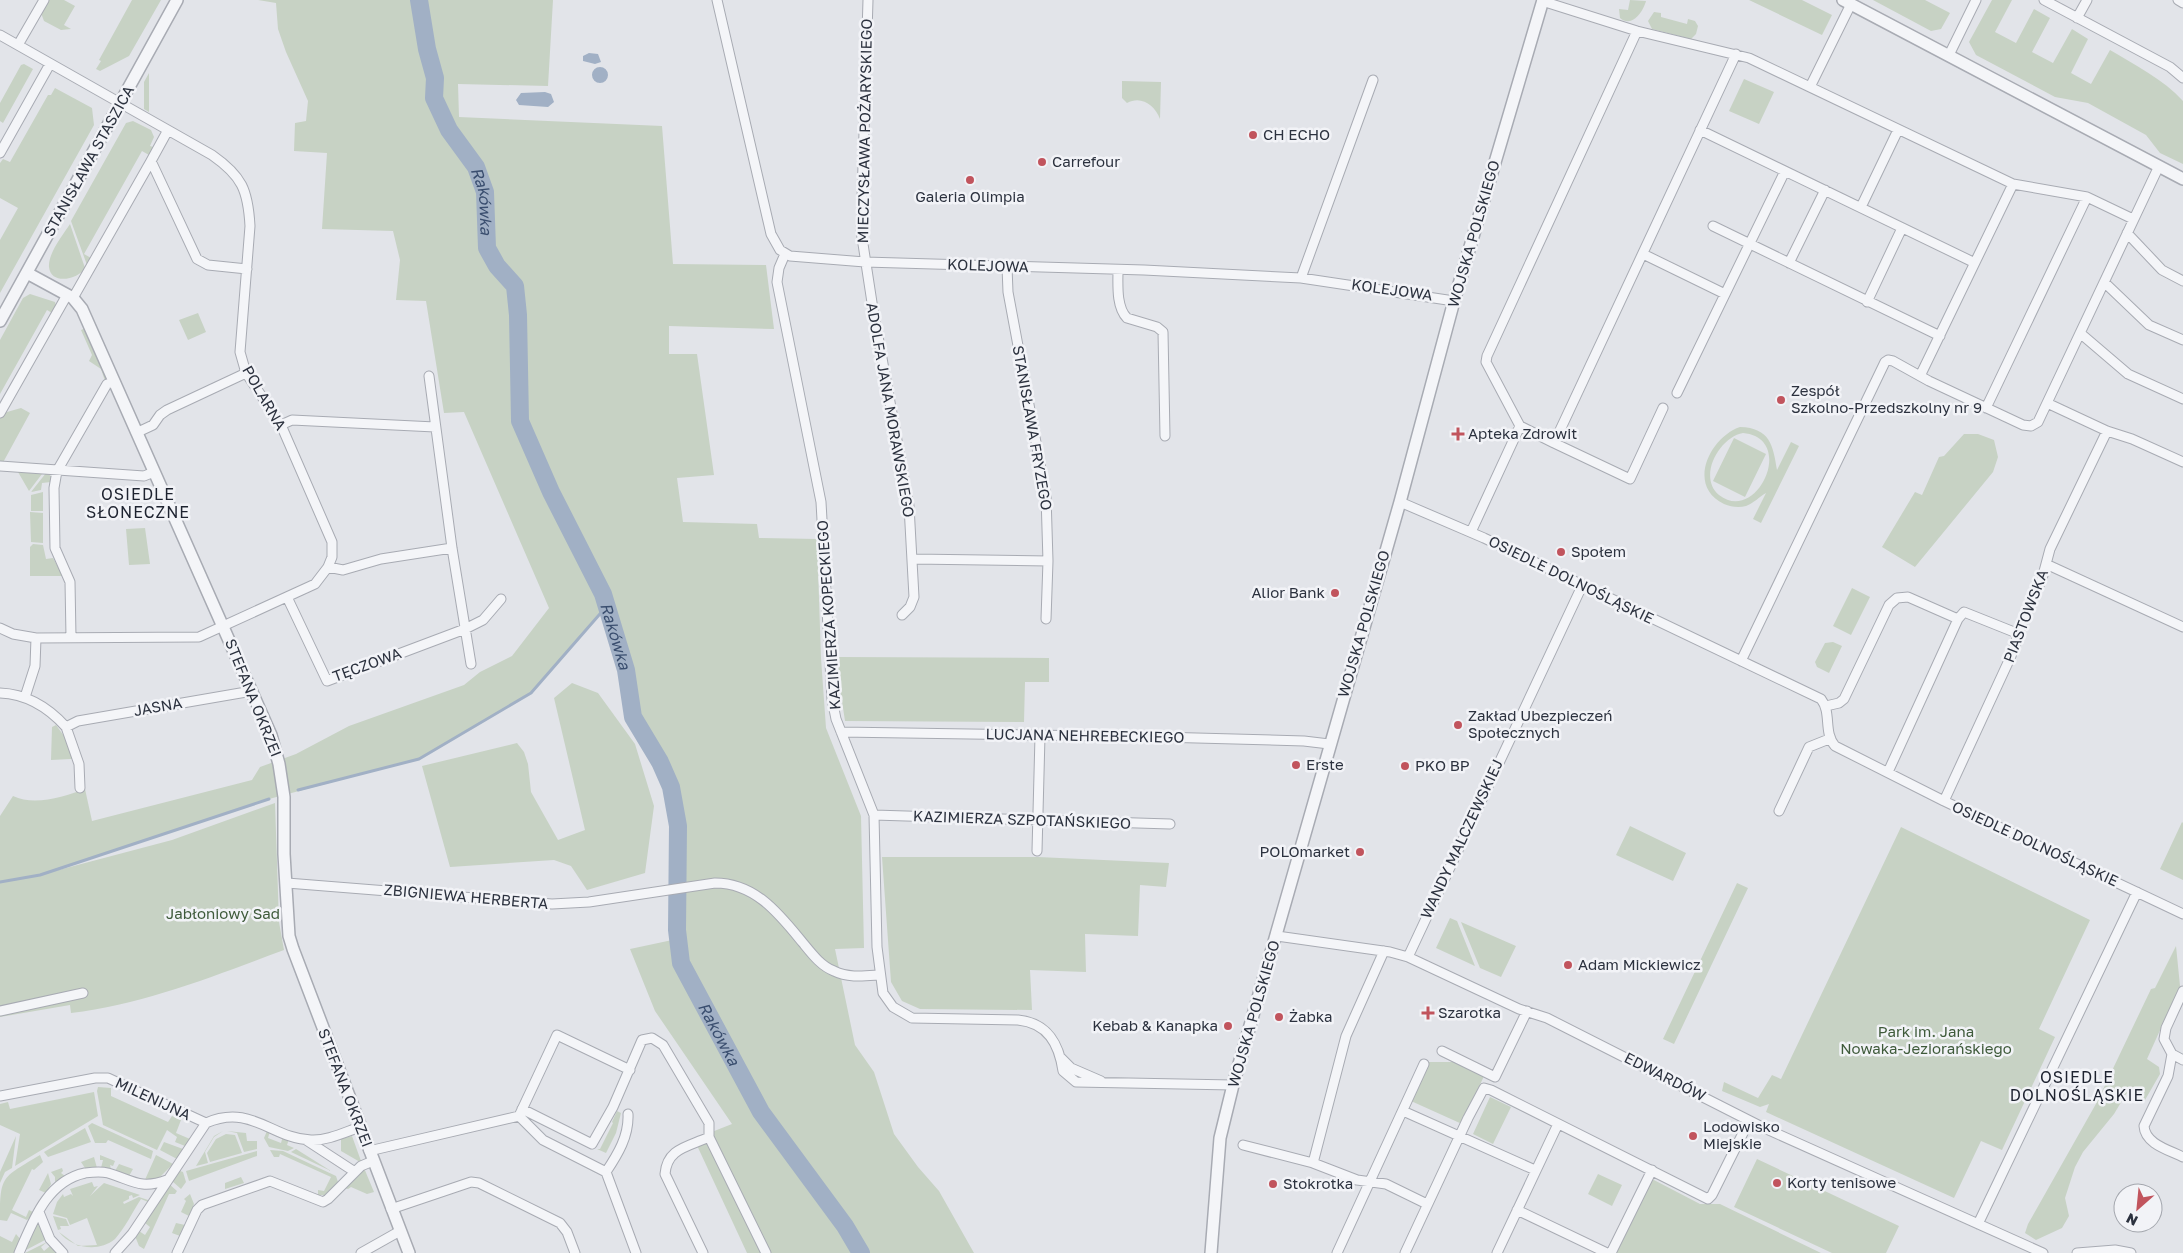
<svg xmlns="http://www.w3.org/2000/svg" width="2183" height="1253" font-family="'Golos Text',sans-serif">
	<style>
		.green { fill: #c7d2c4; fill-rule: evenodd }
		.water { fill: #a1b0c5 }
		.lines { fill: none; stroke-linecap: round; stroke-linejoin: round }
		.stream { stroke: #a1b0c5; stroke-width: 3 }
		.river { stroke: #a1b0c5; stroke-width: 18 }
		.minor-casing { stroke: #a8abb3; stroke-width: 11 }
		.tertiary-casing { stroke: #a8abb3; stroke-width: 14 }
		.minor { stroke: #f4f5f8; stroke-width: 9 }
		.tertiary { stroke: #f4f5f8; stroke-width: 11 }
		.poi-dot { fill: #c1545d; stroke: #f2f3f7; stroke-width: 2 }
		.labels { text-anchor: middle; stroke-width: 5; stroke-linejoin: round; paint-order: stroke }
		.street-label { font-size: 15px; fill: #2c323f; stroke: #f2f3f7 }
		.poi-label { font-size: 15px; fill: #2c323f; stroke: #f2f3f7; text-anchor: start }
		.park-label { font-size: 15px; fill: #3e5a3a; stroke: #f2f3f7 }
		.water-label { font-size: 16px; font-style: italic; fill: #3a4e6f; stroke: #f2f3f7 }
		.neighbourhood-label { font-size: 16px; letter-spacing: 1px; fill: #1e2330; stroke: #f2f3f7 }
	</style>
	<rect width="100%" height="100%" fill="#e2e4e9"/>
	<path class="green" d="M49,0H64L75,6L64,25L71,29L61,30L44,21L41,13Z
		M132,0H161L129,56L100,71L96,69L101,61L99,60Z
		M258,0H553L548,86L458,84L459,117L662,126L673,264L766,265L774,329L669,326V354H697L714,475L677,478L683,522L757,524L759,538L817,539L821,658L826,728L861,816L864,948L835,949L855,1045L874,1072L894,1134L918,1167L939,1191L974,1253H747L694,1139L732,1124L655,1011L630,949L677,939L678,826L671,787L660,762L633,717L626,670L606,608L531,693L419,759L269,799L51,872L172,840L275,803L279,922L284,950C214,976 145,1004 71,1013L70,1005L0,1017V816L13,796C34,806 64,797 85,789L92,821L252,780L260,767L296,754L349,726L464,685L480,672L512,656L549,608L464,412L444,413L426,301L396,300L400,260L393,231L322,229L327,153L294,151L295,123L306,121L308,101L286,52L278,29L276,3Z
		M1630,0L1646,1C1643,12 1632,28 1620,18L1619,9L1628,10Z
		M1749,0H1802L1832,15L1822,35Z
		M1873,0H1925L1950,13L1941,29L1931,31Z
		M1992,0H2012L1995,32L2016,43L2034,9L2050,18L2032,52L2053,63L2072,29L2088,39L2071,73L2091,84L2110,50C2135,65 2163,79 2183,101V164L2160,153L2146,135L2088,103L2055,97L1976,55L1969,42Z
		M1654,12L1661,13V17L1687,24L1688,19L1695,21L1698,26L1696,34L1691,39L1652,29L1648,21Z
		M24,64L33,69L3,123L0,121V103L21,65Z
		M149,73V112L144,109V82Z
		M1744,79L1774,92L1759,124L1729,111Z
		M1122,81L1161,82L1160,119C1155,105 1141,95 1127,103L1122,98Z
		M55,88L92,108L94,125L0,293V240L18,208L0,198V163L3,159L10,162L48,95H51Z
		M133,121L151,130L154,137L150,146L153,147L149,155L142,151L84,254L91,258L87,265L71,221L126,123Z
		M70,224L85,268C79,279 51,286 49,267C48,253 63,235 70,224Z
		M30,294L55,302L56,306L52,313L47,310L0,394V340L23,298Z
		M198,313L206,332L188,340L179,320Z
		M86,328L111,381H105L101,369L89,361L92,355L81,330Z
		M21,408L30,413L0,468V414Z
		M1740,427C1770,428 1773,445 1777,470L1791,442L1799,446L1761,523L1753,519L1766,493C1759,497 1754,503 1746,506C1739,508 1731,507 1724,504C1686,486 1710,437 1740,427ZM1743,433C1797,438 1757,525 1719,495C1697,476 1720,437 1743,433Z
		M1964,434H1978L1994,440L1998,457L1993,472L1915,567L1882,547L1915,492L1922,495L1939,457L1944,456Z
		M1734,438L1766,454L1745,497L1713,481Z
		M18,472L42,474L29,491Z
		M46,473L51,476V482L42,483L41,490L31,492Z
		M43,492V511H31V495Z
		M30,512L43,513V543L31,542Z
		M145,528L150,564L129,565L126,529Z
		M33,544L43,545L46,559L53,558L63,576H30V547Z
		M1852,588L1870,597L1851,635L1833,626Z
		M1833,642L1842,646L1829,673L1817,667L1815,662L1825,643Z
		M838,657L1049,658V682H1025L1024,722L845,721L840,688Z
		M572,683L598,693L635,744L654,806L645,873L587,890L571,866L554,860L450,867L422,766L517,743L524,752L528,764L531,792L558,840L585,830L554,698Z
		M56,725L64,736L73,758L71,759L51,760L52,727Z
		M2182,822L2183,823V880L2160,869Z
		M1630,826L1686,853L1673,881L1616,855Z
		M1901,827L2090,920L2039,1029L2055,1037L2002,1150L1981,1141L1954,1198L1766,1112L1769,1104L1760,1107L1722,1091L1724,1082L1758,1098L1772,1075L1781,1079Z
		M882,857H1038L1169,863L1166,887L1140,885L1138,936L1085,934L1086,972L1030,970L1032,1010L920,1009L902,1001L891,982Z
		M1737,883L1748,888L1674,1044L1663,1039Z
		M1450,918L1457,921L1475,966L1436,948Z
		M1461,922L1516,946L1501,977L1480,968Z
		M2176,946L2180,986L2147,1059L2159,1067L2160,1074L2145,1100L2126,1094L2114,1114L2083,1152L2075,1167L2065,1198L2069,1216L2062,1228L2036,1240L2025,1233L2028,1224L2097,1102L2151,989L2155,988Z
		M1429,1062H1454L1484,1076L1462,1124L1411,1101Z
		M98,1087L111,1088V1096L168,1122L172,1116L181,1120L176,1133L190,1139L185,1146L175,1142L177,1137L167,1130L157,1150L103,1125L97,1091Z
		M94,1092L98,1116L15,1166L20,1134L0,1125V1104L8,1102L10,1109Z
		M1490,1097L1511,1107L1493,1144L1473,1134Z
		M617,1111L621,1113L616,1133L606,1153L597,1149H600L613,1123L612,1122Z
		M92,1123L153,1151L151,1159L108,1140L106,1143H95L88,1126Z
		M85,1128L91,1142L48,1157L44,1152Z
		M223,1131L214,1137L205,1152L208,1163L196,1166L214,1136Z
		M227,1131L246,1133L247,1141H257V1149L244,1152L237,1133Z
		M267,1131H270L268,1138L281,1143L283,1136L289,1139L287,1145L294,1148L288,1151L269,1147L264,1138Z
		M226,1134L235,1135L242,1153L210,1162L207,1153L216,1139Z
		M16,1136L12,1168L5,1172L0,1183V1172Z
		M352,1136L361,1161L360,1162L341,1151V1139Z
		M164,1142L183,1149L177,1159L160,1150Z
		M296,1149L331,1171L291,1152Z
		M270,1150L283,1151L336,1176L338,1182L325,1195H318V1190L324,1191L331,1177L280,1154L279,1157H274Z
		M257,1151V1156L189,1181L186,1171Z
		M40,1155L43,1162L34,1170L32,1169L12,1210L26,1217L29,1210L35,1213L27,1220L11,1213L7,1221L0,1220C0,1175 2,1178 40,1155Z
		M100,1155L115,1161L113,1166L110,1165L111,1169L101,1168L103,1160H100Z
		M156,1155L173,1164L156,1181L144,1182Z
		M94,1157L97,1168L83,1170L85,1168L81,1162Z
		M1757,1159L1899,1226L1886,1253H1832L1734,1207Z
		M119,1164L133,1169L129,1176L115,1171Z
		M62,1168L63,1171L61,1173L65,1176L55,1182V1177L51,1172Z
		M364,1168L374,1192L367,1194L351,1187L348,1189L344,1188Z
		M180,1171L183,1172L186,1182L181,1189L172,1181Z
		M48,1173L51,1184L46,1193L39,1190Z
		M1598,1174L1622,1185L1612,1206L1588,1194Z
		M241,1177L244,1183L225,1189V1183Z
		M1652,1179L1700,1204H1720L1821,1253H1616Z
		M92,1182L94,1187L98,1186L90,1196L104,1183L140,1195L133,1198L132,1195L129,1196V1199L123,1202L124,1204L139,1197L151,1201L148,1202L141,1199C133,1211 125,1228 115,1239C98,1253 72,1248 59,1232L78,1246L97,1245L87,1218L70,1225L67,1218L53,1214L57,1202L63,1194L64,1197L71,1194L73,1196L70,1189Z
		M169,1184L177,1191L175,1194H169L144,1249L139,1246L135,1236L139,1231L145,1235L150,1227L145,1223Z
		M190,1194L194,1204L189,1216L181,1212L186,1201L184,1199Z
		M53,1216L66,1219L69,1226H60L61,1229L58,1230Z
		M37,1222L40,1223L45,1240L24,1251Z
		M176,1223L185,1225L180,1236L172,1233Z
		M16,1234L21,1240L16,1253H0V1236L12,1242Z
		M47,1242L41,1247L44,1251L50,1246L58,1253H25Z"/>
	<path class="water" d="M589,53L598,54L601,62L595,64L583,61V56Z
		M592 75a8 8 0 1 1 16 0a8 8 0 1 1-16 0Z
		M545,92L551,94L554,102L548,107L519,105L516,100L521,93Z"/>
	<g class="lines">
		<path class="stream" d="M298,790L419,759L531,693L606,607
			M0,882L40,875L269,799"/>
		<path class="river" id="s1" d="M419,0L427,49L435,78L434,98L449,130L476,167L485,192L487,248L497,266L515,286L518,315L520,421L551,492L603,594L626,670L633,717L660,762L671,787L678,826L677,930L681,963L761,1112L845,1226L861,1253"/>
		<defs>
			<path id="minor" d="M717,0L771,234L780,250L790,256L865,262L1144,270L1301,278L1454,301
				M868,0L861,231L873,309L909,506L914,597L910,607L902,615
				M2044,0L2170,67L2183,78
				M2178,0L2183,3
				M1542,1L1637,31L1749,58L2013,184L2087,197L2133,219
				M2077,18L2087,0
				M0,35L212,155C242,176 248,190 250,226L240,352L246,373L281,425L332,542V557L328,567L315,584L199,637L36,638L13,634L0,628
				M18,45L44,0
				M1949,55L1976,0
				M1810,87L1851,4
				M168,130L151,161L197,259L208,265L247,269
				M1700,130L1973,262
				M0,153L50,64
				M1861,207L1898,130
				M1713,226L1940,336
				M2127,233L2162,270L2183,281
				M785,254L779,268L777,282L821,502L832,699L836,719L874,815L877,947L883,993L893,1007L912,1018L1018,1020C1048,1023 1059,1044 1063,1071L1076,1082L1233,1085
				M1643,254L1725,294
				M1789,263L1825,190
				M1007,267L1008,292L1046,496L1048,561L1046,619
				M1118,270C1118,284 1116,307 1127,318L1157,327L1163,332L1165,436
				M1301,278L1373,80
				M2104,282L2149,325L2183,340
				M73,298L151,161
				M1867,302L1902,228
				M2080,333L2128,374L2183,399
				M1921,374L2013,184
				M429,376L452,548L471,664
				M1677,393L1785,171
				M2047,403L2107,431L2132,439L2183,462
				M1986,408L2087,197
				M0,413L67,295
				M281,425L292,420L435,427
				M1520,426L1554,443L1736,54
				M138,432L153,425L160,415L167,410L246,373
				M1554,443L1630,479L1663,408
				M0,466L144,476L154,472
				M1400,502L1484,538L1821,699C1832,713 1823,732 1835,746L1944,801L2183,914
				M1471,532L1520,426L1486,362L1487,356L1637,31
				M914,559L1048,561
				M2046,564L2183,627
				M328,567L343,570L381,559L452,548
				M287,597L327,681L465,629L483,620L501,599
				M71,637L70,582L55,548L54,488L57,471L107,384L115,382
				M1741,661L1885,362L1888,360L1893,361L1929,381L2023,425L2031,426L2038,422L2159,166
				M0,693C27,694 48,707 66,727L78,721L252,691
				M25,697L35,666L36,638
				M1826,706L1839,703L1844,699L1889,605L1897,598L1908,597L1958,619
				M66,727L79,764L80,788
				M841,732L1159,737L1304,741L1329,744
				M1888,772L1958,619L1964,612L2019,634
				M1944,801L2011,656L2023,620L2042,579L2050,549L2107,431
				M1779,811L1809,747L1829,739
				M874,815L1170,824
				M1037,851L1040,736
				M287,883L552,904L589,902L715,883C756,883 780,915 803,943C812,954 821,966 834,971C848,978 864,976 879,975
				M1277,936L1390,952L1408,957L1519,1009L1547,1018L1762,1127L2043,1253
				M1384,951L1346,1036L1313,1163L1357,1180L1386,1184L1427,1204
				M1408,957L1582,586
				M2183,991L2166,1028L2164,1039L2172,1054L2183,1060
				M0,1011L83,993
				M1442,1051L1495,1077L1527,1011
				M2172,1054L2168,1076L2144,1126C2145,1144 2169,1150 2183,1157
				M1061,1058L1071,1068L1101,1081
				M0,1096L95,1078H108L206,1123C251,1103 272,1139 311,1140C327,1141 345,1132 360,1127
				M522,1109L592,1144L613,1107L642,1040L652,1038L663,1045L709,1123V1137L766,1253
				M1403,1111L1535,1170
				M519,1116L543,1140L606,1172L636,1253
				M306,1140L355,1172
				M1243,1145L1313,1163
				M369,1151L519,1116L557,1035L630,1070
				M606,1172C618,1154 629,1136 628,1114
				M391,1209L471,1182L479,1183L560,1223L567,1232L575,1253
				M1517,1210L1607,1253
				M39,1212L50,1239L63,1253
				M1978,1224L2137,892
				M19,1253C33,1221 47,1181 85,1173C93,1172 100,1171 108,1173C132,1180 140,1190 167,1180
				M115,1253L132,1234L206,1123
				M177,1253L197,1210L202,1205L270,1181L323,1202L328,1199L361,1166L373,1161
				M361,1253L400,1231
				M703,1253L665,1174C667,1148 688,1147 709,1137
				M1337,1253L1424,1064
				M1405,1253L1468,1118L1484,1088L1491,1090L1708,1199L1712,1195L1749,1121
				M1497,1253L1558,1124
				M1611,1253L1652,1170
				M2077,1253L2115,1250L2131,1253"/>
			<path id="tertiary" d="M1843,0L2183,179
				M27,273L73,298L82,309L271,735L279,764L284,797V854L289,936L293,949L409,1253
				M0,321L177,0
				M1211,1253L1220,1138L1233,1085L1400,502L1454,301L1543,0"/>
		</defs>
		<use href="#minor" class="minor-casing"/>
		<use href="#tertiary" class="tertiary-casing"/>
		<use href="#minor" class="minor"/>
		<use href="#tertiary" class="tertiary"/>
	</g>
	<g class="poi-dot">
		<circle cx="1253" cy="135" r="5"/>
		<circle cx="1042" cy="162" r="5"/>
		<circle cx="970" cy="180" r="5"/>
		<circle cx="1781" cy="400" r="5"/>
		<path d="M1455.5 426.5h5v5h5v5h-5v5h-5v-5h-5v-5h5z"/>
		<circle cx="1561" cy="552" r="5"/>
		<circle cx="1335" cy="593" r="5"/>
		<circle cx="1458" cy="725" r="5"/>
		<circle cx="1296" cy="765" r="5"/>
		<circle cx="1405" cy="766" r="5"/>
		<circle cx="1360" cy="852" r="5"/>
		<circle cx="1568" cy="965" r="5"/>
		<path d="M1425.5 1005.5h5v5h5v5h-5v5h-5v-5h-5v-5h5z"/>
		<circle cx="1279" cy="1017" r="5"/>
		<circle cx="1228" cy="1026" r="5"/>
		<circle cx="1693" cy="1136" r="5"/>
		<circle cx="1777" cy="1183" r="5"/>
		<circle cx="1273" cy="1184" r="5"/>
	</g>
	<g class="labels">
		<g class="street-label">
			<text transform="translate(865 131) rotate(-89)" y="5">MIECZYSŁAWA POŻARYSKIEGO</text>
			<text transform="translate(89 161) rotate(-61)" y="5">STANISŁAWA STASZICA</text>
			<text transform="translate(1474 234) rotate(-74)" y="5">WOJSKA POLSKIEGO</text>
			<text transform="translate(988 266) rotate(2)" y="5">KOLEJOWA</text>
			<text transform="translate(1392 290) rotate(8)" y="5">KOLEJOWA</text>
			<text transform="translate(264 398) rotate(60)" y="5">POLARNA</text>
			<text transform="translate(890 410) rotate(80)" y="5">ADOLFA JANA MORAWSKIEGO</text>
			<text transform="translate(1032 428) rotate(80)" y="5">STANISŁAWA FRYZEGO</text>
			<text transform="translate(1571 580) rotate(26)" y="5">OSIEDLE DOLNOŚLĄSKIE</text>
			<text transform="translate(829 615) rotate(-94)" y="5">KAZIMIERZA KOPECKIEGO</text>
			<text transform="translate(2026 616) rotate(-69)" y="5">PIASTOWSKA</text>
			<text transform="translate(1364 624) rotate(-74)" y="5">WOJSKA POLSKIEGO</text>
			<text transform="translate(367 665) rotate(-20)" y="5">TĘCZOWA</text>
			<text transform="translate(253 698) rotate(68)" y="5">STEFANA OKRZEI</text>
			<text transform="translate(158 707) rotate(-10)" y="5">JASNA</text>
			<text transform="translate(1085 736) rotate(1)" y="5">LUCJANA NEHREBECKIEGO</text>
			<text transform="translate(1022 820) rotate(2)" y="5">KAZIMIERZA SZPOTAŃSKIEGO</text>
			<text transform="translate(1462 839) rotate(-65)" y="5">WANDY MALCZEWSKIEJ</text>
			<text transform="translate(2035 844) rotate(25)" y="5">OSIEDLE DOLNOŚLĄSKIE</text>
			<text transform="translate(466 897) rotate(5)" y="5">ZBIGNIEWA HERBERTA</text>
			<text transform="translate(1254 1014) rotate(-74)" y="5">WOJSKA POLSKIEGO</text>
			<text transform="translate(1665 1077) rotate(27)" y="5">EDWARDÓW</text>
			<text transform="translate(345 1088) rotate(69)" y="5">STEFANA OKRZEI</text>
			<text transform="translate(153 1099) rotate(25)" y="5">MILENIJNA</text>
		</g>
		<g class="poi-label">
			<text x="1263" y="140">CH ECHO</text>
			<text x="1052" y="167">Carrefour</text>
			<text x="970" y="202" text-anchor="middle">Galeria Olimpia</text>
			<text x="1791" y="396">Zespół<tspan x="1791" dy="17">Szkolno-Przedszkolny nr 9</tspan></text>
			<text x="1468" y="439">Apteka Zdrowit</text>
			<text x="1571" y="557">Społem</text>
			<text x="1325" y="598" text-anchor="end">Alior Bank</text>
			<text x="1468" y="721">Zakład Ubezpieczeń<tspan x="1468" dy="17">Społecznych</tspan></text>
			<text x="1306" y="770">Erste</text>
			<text x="1415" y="771">PKO BP</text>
			<text x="1350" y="857" text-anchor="end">POLOmarket</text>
			<text x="1578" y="970">Adam Mickiewicz</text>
			<text x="1438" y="1018">Szarotka</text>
			<text x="1289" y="1022">Żabka</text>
			<text x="1218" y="1031" text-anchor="end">Kebab &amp; Kanapka</text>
			<text x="1703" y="1132">Lodowisko<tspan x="1703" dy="17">Miejskie</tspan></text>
			<text x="1787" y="1188">Korty tenisowe</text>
			<text x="1283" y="1189">Stokrotka</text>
		</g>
		<g class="park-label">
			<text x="223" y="919">Jabłoniowy Sad</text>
			<text x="1926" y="1037">Park im. Jana<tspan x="1926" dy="17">Nowaka-Jeziorańskiego</tspan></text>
		</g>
		<g class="water-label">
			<text dy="6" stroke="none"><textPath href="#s1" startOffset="216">Rakówka</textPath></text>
			<text dy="6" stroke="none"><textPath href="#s1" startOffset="682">Rakówka</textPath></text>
			<text dy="6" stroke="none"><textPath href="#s1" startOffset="1102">Rakówka</textPath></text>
		</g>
		<g class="neighbourhood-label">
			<text x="138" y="500">OSIEDLE<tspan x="138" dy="18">SŁONECZNE</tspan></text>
			<text x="2077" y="1083">OSIEDLE<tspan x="2077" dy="18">DOLNOŚLĄSKIE</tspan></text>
		</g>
	</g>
	<g transform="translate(2138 1208) rotate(207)"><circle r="24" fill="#f2f3f7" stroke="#a3a6ad"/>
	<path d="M0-4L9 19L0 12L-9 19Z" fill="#c1545d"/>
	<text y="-8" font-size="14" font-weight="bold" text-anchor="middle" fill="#2c323f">N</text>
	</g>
</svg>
